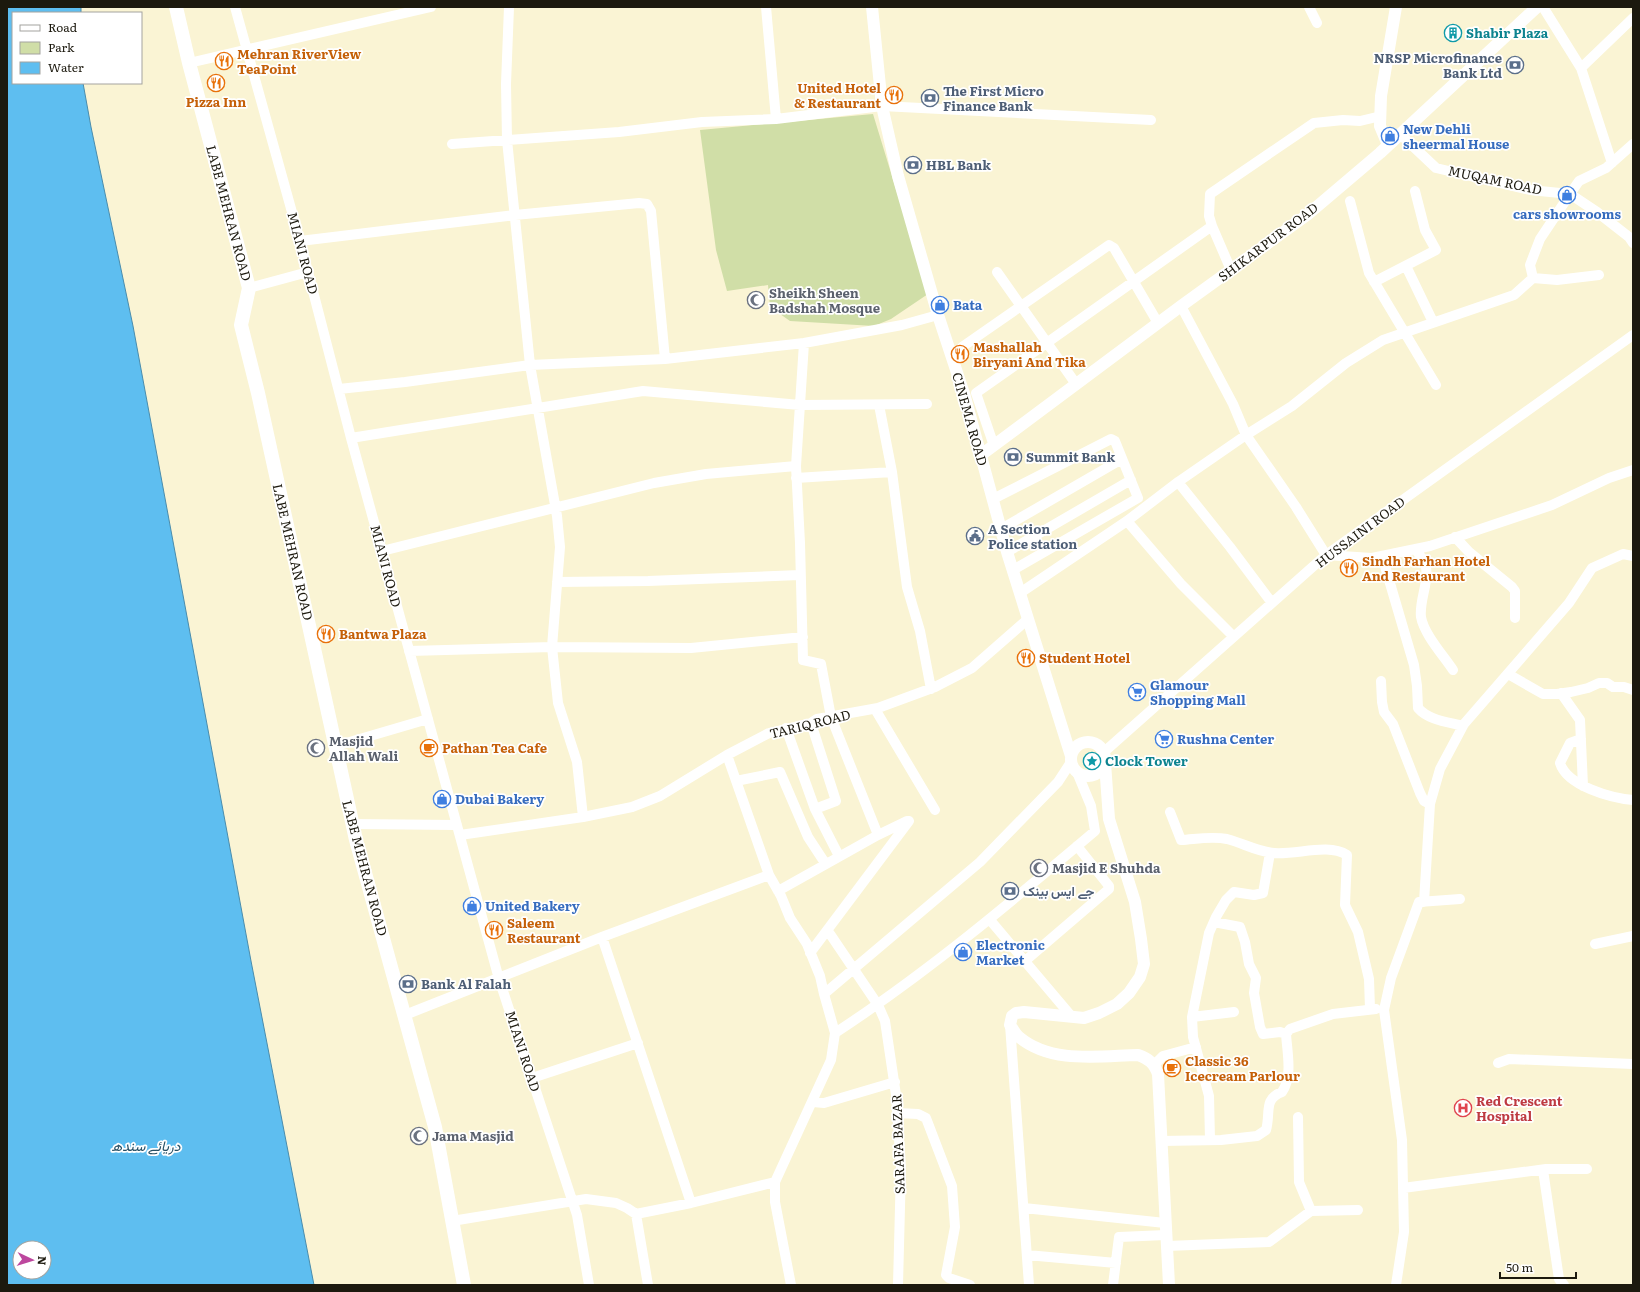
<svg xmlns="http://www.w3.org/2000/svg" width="1640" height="1292" font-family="Literata,Vazirmatn,serif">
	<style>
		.green { fill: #d0dea7 }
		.water { fill: #5ebef0; stroke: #4a8cac; fill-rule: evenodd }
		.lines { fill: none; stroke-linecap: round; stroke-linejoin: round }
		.minor { stroke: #fff; stroke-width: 10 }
		.tertiary { stroke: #fff; stroke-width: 12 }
		.secondary { stroke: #fff; stroke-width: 14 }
		.labels { text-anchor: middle; stroke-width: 3.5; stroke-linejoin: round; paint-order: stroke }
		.culture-label { font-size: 13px; font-weight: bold; fill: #0d838f; stroke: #fff; text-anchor: start }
		.food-label { font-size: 13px; font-weight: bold; fill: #c56008; stroke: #fff; text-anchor: start }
		.service-label { font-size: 13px; font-weight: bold; fill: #4e5e75; stroke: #fff; text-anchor: start }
		.shop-label { font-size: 13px; font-weight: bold; fill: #366cbe; stroke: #fff; text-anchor: start }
		.street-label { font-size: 13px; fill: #1c190e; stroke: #fff }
		.worship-label { font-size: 13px; font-weight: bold; fill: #5b616d; stroke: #fff; text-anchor: start }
		.health-label { font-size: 13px; font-weight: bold; fill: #be3a42; stroke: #fff; text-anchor: start }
		.water-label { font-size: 14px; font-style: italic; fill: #264f64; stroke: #fff }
	</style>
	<rect width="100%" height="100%" fill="#faf4d4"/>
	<path class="green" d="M873,114L928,294L891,319L874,326L790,321L770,307L768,285L727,291L716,250L700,130Z"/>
	<path class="water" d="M7,7H81V13H13V83H83L91,127L133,326L251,961L314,1285H7ZM20,1248H44V1272H20Z"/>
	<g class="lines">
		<path class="minor" d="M235,7L300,241L351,438L499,979L577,1215L589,1285
			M509,7L506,84L507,140L530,365L557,516L560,547L552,647L558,703L577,762L583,817
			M766,7L776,119
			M1309,7L1317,23
			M1543,7L1581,68L1612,163
			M189,63L431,7
			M1581,68L1633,18
			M1400,134L1436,168L1530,190L1570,194L1597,212L1629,237L1633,243
			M452,144L619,132L702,122L776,119L882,106L1151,120
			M1350,201L1369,273L1436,385
			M300,241L515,215L639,203L647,204L651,211L665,359
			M1406,266L1433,322
			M1231,270L1212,226L1209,216L1210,194L1314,123L1343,120L1360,121L1381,116
			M997,272L1076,384
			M1533,278L1530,265L1540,239L1570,194L1579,181L1606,168L1633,144
			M1374,282L1436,250L1425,230L1415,191
			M249,288L308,272
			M1181,306L1233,404L1246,435L1296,507L1326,555L1372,558L1430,546L1552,505L1609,478L1633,470
			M804,343L796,466L800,543L803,660L821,664L831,717L878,835
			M962,347L1109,245L1114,248L1158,323
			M339,389L405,382L530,365L665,359L804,343L902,325L938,315
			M879,405L892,472L907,587L920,631L931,689
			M351,438L643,391L800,405L927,404
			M994,446L976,393L1212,226
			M796,478L892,472
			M1178,482L1230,547L1272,603
			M993,499L1111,439L1115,441L1138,498L1013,570
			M1127,521L1181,584L1233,636
			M1001,529L1122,459
			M1455,537L1469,552L1512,587L1515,591V618
			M1415,549C1419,554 1425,561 1426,568C1429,582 1419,601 1421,617C1424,634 1443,655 1453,670
			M382,551L654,483L706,474L796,466
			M1007,552L1131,480
			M1382,556L1414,665L1417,686L1418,708C1428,720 1448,722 1463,726
			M557,582L648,581L800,575
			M1020,593L1127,521L1178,482L1246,435L1292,406L1346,363L1383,340L1514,295L1533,278L1557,280L1599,275
			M409,651L552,647L691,648L803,637
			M1508,674L1543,694H1557L1571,692L1588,688L1599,683H1607L1613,687H1624L1633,690
			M1381,681L1382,702L1384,712L1393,724L1420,793L1424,801L1430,804
			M1561,693L1580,720L1583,786
			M875,709L935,810
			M811,723L836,801L815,809
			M786,728L815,809L839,856
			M1581,739L1570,743L1560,763C1567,786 1611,798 1633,800
			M336,746L428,719
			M1104,752L1326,555L1633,335
			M727,755L769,875L781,896L790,918L807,944L820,976L824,994L835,1033L831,1060L775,1182V1202L791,1285
			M736,781L780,772L808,837L825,863
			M1170,812L1181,840C1197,839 1212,836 1227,839C1243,843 1258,852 1274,853C1297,855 1328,843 1347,855L1345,905L1358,932L1369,979L1370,1009
			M353,824L457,825
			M460,835L583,817L632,807L660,796L727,755L769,733L811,723L817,719L878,708L935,687L972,668L1028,619
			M778,891L878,835L907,821
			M1424,902L1430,804L1440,769L1464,724L1569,603L1592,568L1623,554L1633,556
			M990,920L1072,1017
			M828,931L878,1005L885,1021L896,1095L901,1168L898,1285
			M602,937L691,1203
			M1595,944L1633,936
			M810,953L909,821
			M1025,961L1109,889V886L1077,846
			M824,994L980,862L1058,782L1071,762
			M405,1015L602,937L769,875
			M1192,1017L1234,1012
			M1010,1025L1029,1285
			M835,1033C927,973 1011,902 1095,831L1091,806L1077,772
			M1286,1034L1290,1029L1333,1014L1376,1009
			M1498,1063L1509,1059L1633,1064
			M1154,1065L1163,1056L1196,1047
			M532,1078L638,1043
			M813,1102L824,1103L895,1082
			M897,1113L918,1114L926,1118L952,1186L955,1227L946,1275L949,1278L970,1285
			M1298,1117L1299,1182L1311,1211
			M1210,1140L1209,1096L1193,1037L1192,1017L1209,933L1216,917L1226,900L1234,892L1254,895L1263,893L1270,853
			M1161,1141L1221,1140L1257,1136L1266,1130C1271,1113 1263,1099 1282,1092C1293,1077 1287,1051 1286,1034L1280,1032L1263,1034L1260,1027L1254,993L1256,978L1249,964L1245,942L1240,927L1214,922
			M1543,1170L1559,1279L1564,1285
			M1403,1188L1546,1169H1587
			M1024,1208L1165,1223
			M636,1214L648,1285
			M452,1221L586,1199L616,1203L627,1208L636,1214L691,1203L775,1182
			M1167,1246L1269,1242L1311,1211L1358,1210
			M1027,1255L1116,1263
			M1113,1285L1119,1237L1166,1235
			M1396,1285L1404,1232L1402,1140L1384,1010L1391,978L1419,902L1460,899"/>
		<path class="tertiary" d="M872,7L882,106L898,176L938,315L965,397L1007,552L1071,756
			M1388,145L1380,126L1381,96L1396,7
			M981,455L1181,306L1307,215L1380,153L1537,7
			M1071 759a17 17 0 1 1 34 0a17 17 0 1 1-34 0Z
			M1105,763L1109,819L1135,902L1141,939L1144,964L1140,977L1129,993L1117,1004L1099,1013L1084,1018L1024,1012L1016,1013L1012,1016L1010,1025C1013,1029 1015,1034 1019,1037C1051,1064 1099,1056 1138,1055C1149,1059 1154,1063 1158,1074L1169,1285"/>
		<path class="secondary" d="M176,7L189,63L249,288L241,325L258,393L356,840L435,1127L464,1285"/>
	</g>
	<defs>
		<symbol id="building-ring" viewBox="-11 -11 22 22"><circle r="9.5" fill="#fff" stroke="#0f9aa8" stroke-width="1.5"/><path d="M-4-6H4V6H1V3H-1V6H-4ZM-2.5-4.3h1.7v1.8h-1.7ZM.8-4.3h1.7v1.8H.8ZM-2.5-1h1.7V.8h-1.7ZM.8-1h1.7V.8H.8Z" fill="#0f9aa8"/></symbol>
		<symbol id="restaurant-ring" viewBox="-11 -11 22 22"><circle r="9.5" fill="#fff" stroke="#e8710a" stroke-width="1.5"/><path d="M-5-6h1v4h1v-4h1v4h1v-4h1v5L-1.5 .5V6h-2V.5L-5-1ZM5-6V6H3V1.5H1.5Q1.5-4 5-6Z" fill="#e8710a"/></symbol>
		<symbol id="bank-ring" viewBox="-11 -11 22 22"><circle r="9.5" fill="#fff" stroke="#5c6f8a" stroke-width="1.5"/><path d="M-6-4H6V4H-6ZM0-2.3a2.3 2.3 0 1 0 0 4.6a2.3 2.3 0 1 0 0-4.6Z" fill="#5c6f8a"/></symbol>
		<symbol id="shop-ring" viewBox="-11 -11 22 22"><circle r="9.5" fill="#fff" stroke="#3f7fe0" stroke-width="1.5"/><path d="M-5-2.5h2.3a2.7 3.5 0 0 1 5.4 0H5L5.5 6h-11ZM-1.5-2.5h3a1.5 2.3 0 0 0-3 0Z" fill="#3f7fe0"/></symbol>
		<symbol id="mosque-ring" viewBox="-11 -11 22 22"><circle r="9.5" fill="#fff" stroke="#6b7280" stroke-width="1.5"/><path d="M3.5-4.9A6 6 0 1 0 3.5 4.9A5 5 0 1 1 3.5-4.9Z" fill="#6b7280"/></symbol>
		<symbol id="civic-ring" viewBox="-11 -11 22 22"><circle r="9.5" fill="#fff" stroke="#5c6f8a" stroke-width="1.5"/><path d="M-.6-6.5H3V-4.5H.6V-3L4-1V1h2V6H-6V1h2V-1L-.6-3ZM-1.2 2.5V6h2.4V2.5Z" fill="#5c6f8a"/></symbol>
		<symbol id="supermarket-ring" viewBox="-11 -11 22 22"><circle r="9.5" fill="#fff" stroke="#3f7fe0" stroke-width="1.5"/><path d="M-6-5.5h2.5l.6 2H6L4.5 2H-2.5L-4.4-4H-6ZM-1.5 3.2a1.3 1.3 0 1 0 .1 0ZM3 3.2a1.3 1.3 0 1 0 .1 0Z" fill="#3f7fe0"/></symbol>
		<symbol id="cafe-ring" viewBox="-11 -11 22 22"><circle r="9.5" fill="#fff" stroke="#e8710a" stroke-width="1.5"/><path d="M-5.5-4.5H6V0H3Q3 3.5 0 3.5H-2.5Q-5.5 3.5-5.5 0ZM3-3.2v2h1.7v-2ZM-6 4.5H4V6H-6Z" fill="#e8710a"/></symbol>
		<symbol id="sight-ring" viewBox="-11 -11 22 22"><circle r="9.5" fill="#fff" stroke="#0f9aa8" stroke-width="1.5"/><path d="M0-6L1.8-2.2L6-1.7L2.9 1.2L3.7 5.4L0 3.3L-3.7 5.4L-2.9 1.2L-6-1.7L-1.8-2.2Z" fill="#0f9aa8"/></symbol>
		<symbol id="hospital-ring" viewBox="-11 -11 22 22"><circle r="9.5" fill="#fff" stroke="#e0444e" stroke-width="1.5"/><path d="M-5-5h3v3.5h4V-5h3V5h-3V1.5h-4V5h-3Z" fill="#e0444e"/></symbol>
	</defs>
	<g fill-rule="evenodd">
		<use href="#building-ring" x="1443" y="23" width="20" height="20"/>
		<use href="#restaurant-ring" x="214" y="51" width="20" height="20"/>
		<use href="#bank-ring" x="1505" y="55" width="20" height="20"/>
		<use href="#restaurant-ring" x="206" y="73" width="20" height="20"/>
		<use href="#restaurant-ring" x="884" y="85" width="20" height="20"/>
		<use href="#bank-ring" x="920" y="88" width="20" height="20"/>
		<use href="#shop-ring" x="1380" y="126" width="20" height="20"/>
		<use href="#bank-ring" x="903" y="155" width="20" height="20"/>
		<use href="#shop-ring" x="1557" y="185" width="20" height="20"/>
		<use href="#mosque-ring" x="746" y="290" width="20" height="20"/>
		<use href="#shop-ring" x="930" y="295" width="20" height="20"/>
		<use href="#restaurant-ring" x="950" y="344" width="20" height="20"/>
		<use href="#bank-ring" x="1003" y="447" width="20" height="20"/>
		<use href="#civic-ring" x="965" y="526" width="20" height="20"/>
		<use href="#restaurant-ring" x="1339" y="558" width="20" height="20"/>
		<use href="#restaurant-ring" x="316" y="624" width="20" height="20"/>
		<use href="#restaurant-ring" x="1016" y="648" width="20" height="20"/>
		<use href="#supermarket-ring" x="1127" y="682" width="20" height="20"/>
		<use href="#supermarket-ring" x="1154" y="729" width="20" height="20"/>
		<use href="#mosque-ring" x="306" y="738" width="20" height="20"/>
		<use href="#cafe-ring" x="419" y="738" width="20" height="20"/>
		<use href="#sight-ring" x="1082" y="751" width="20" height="20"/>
		<use href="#shop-ring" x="432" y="789" width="20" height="20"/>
		<use href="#mosque-ring" x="1029" y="858" width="20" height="20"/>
		<use href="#bank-ring" x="1000" y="881" width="20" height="20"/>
		<use href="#shop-ring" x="462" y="896" width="20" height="20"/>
		<use href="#restaurant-ring" x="484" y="920" width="20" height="20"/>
		<use href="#shop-ring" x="953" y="942" width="20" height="20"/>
		<use href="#bank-ring" x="398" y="974" width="20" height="20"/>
		<use href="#cafe-ring" x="1162" y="1058" width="20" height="20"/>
		<use href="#hospital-ring" x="1453" y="1098" width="20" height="20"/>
		<use href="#mosque-ring" x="409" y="1126" width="20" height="20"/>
	</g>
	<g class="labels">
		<g class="culture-label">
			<text x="1466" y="38">Shabir Plaza</text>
			<text x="1105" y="766">Clock Tower</text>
		</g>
		<g class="food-label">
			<text x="237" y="59">Mehran RiverView<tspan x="237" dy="15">TeaPoint</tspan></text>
			<text x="881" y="93" text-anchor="end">United Hotel<tspan x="881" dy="15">&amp; Restaurant</tspan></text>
			<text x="216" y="107" text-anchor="middle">Pizza Inn</text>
			<text x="973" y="352">Mashallah<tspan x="973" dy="15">Biryani And Tika</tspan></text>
			<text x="1362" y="566">Sindh Farhan Hotel<tspan x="1362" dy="15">And Restaurant</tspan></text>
			<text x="339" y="639">Bantwa Plaza</text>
			<text x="1039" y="663">Student Hotel</text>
			<text x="442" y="753">Pathan Tea Cafe</text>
			<text x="507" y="928">Saleem<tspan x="507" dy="15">Restaurant</tspan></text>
			<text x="1185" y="1066">Classic 36<tspan x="1185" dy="15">Icecream Parlour</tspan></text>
		</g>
		<g class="service-label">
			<text x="1502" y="63" text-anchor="end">NRSP Microfinance<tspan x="1502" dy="15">Bank Ltd</tspan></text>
			<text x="943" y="96">The First Micro<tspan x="943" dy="15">Finance Bank</tspan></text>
			<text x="926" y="170">HBL Bank</text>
			<text x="1026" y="462">Summit Bank</text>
			<text x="988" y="534">A Section<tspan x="988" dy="15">Police station</tspan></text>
			<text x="1023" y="896">جے ایس بینک</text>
			<text x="421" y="989">Bank Al Falah</text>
		</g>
		<g class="shop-label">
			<text x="1403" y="134">New Dehli<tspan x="1403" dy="15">sheermal House</tspan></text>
			<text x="1567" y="219" text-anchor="middle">cars showrooms</text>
			<text x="953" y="310">Bata</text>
			<text x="1150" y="690">Glamour<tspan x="1150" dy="15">Shopping Mall</tspan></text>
			<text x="1177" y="744">Rushna Center</text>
			<text x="455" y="804">Dubai Bakery</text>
			<text x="485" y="911">United Bakery</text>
			<text x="976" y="950">Electronic<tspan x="976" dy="15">Market</tspan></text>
		</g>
		<g class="street-label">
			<text transform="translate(1495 180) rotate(12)" y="5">MUQAM ROAD</text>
			<text transform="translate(229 213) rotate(75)" y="5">LABE MEHRAN ROAD</text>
			<text transform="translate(1268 242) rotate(-37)" y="5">SHIKARPUR ROAD</text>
			<text transform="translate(303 253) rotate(75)" y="5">MIANI ROAD</text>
			<text transform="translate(970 419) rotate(74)" y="5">CINEMA ROAD</text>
			<text transform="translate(1360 532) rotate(-37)" y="5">HUSSAINI ROAD</text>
			<text transform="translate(293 552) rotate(77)" y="5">LABE MEHRAN ROAD</text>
			<text transform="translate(386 566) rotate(75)" y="5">MIANI ROAD</text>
			<text transform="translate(810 724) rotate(-14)" y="5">TARIQ ROAD</text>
			<text transform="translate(365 868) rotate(75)" y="5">LABE MEHRAN ROAD</text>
			<text transform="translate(523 1051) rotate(72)" y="5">MIANI ROAD</text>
			<text transform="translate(898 1144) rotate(-92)" y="5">SARAFA BAZAR</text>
		</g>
		<g class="worship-label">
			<text x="769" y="298">Sheikh Sheen<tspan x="769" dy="15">Badshah Mosque</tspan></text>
			<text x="329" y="746">Masjid<tspan x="329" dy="15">Allah Wali</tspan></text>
			<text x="1052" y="873">Masjid E Shuhda</text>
			<text x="432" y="1141">Jama Masjid</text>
		</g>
		<g class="health-label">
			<text x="1476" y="1106">Red Crescent<tspan x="1476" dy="15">Hospital</tspan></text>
		</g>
		<g class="water-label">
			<text x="146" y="1151">دریائے سندھ</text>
		</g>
	</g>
	<rect width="1640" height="1292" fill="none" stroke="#1c190e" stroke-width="16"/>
	<rect x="12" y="12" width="130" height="72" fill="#ffffff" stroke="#a4a39f"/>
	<rect x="20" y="25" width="20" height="6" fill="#ffffff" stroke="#a4a39f"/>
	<text x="48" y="32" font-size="12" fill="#1c190e">Road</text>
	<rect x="20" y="42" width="20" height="12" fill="#d0dea7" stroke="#a4a39f"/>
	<text x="48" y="52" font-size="12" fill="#1c190e">Park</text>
	<rect x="20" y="62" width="20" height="12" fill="#5ebef0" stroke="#a4a39f"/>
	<text x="48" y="72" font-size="12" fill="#1c190e">Water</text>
	<g transform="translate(32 1260) rotate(94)"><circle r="19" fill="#ffffff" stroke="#a4a39f"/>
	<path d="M0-3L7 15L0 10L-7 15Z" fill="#bd479e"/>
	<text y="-6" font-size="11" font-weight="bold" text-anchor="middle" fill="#1c190e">N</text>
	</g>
	<path d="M1500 1272v6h76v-6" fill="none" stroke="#1c190e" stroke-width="2"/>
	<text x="1506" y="1272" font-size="12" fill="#1c190e" stroke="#ffffff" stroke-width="3" paint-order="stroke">50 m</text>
</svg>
